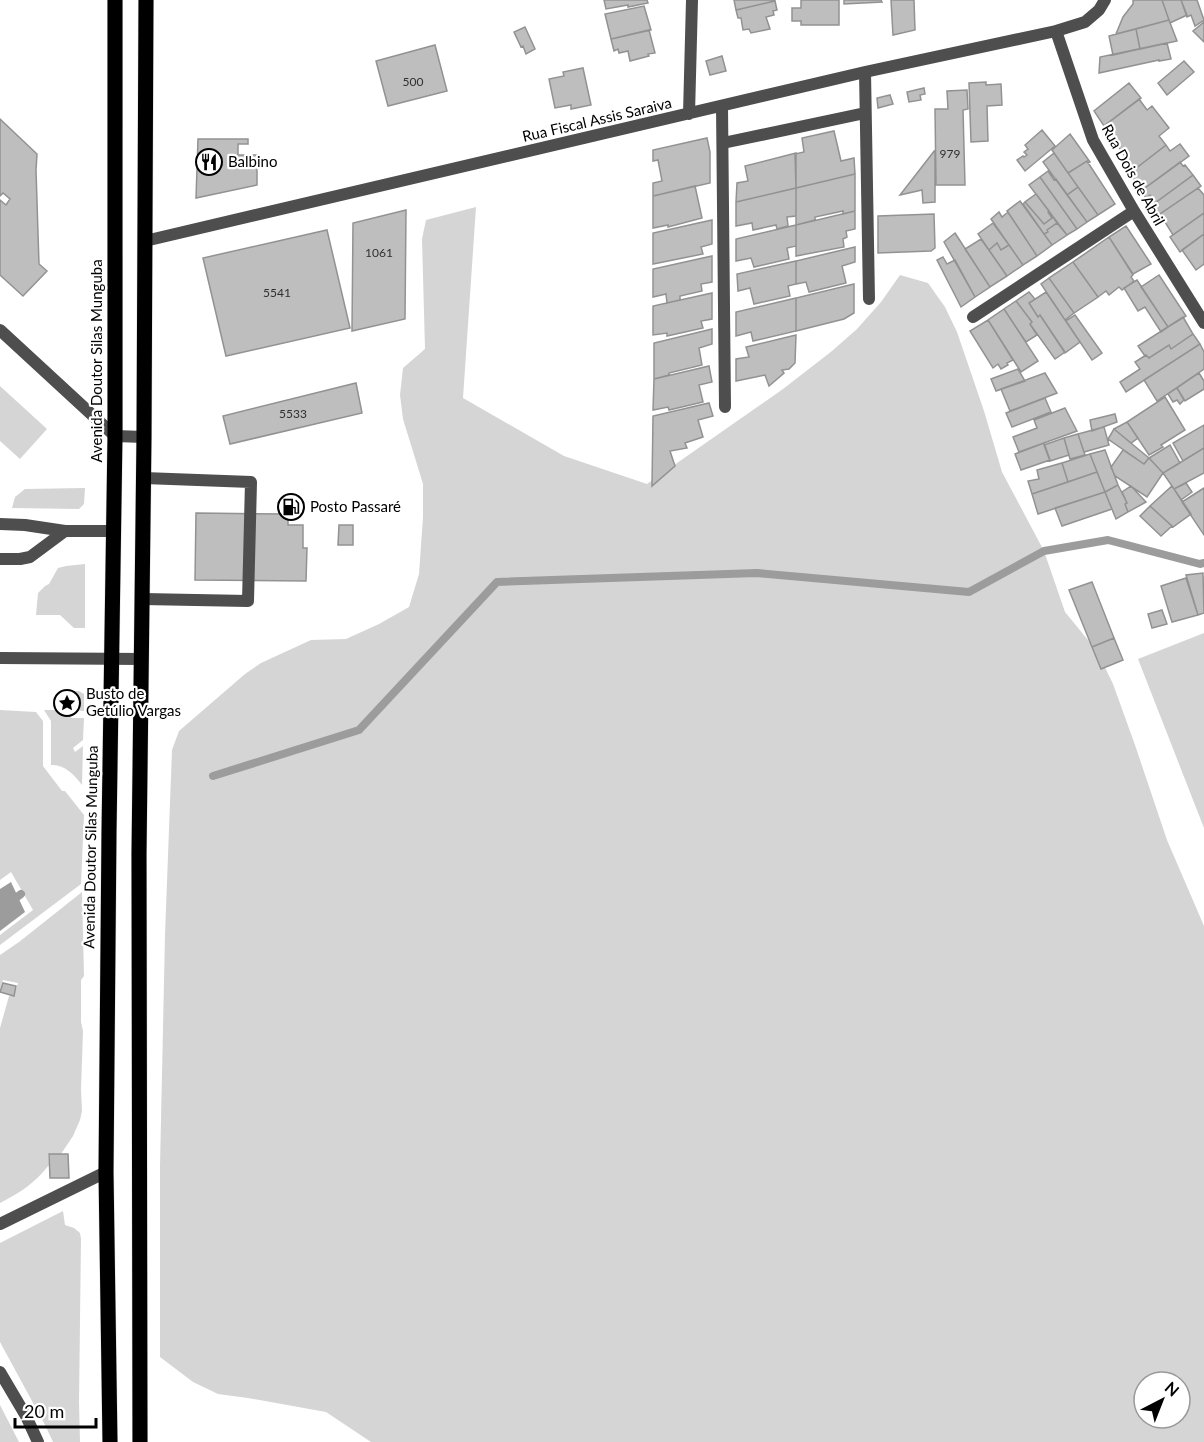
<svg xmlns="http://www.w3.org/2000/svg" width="1204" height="1442" font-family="Lato,sans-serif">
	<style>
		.green { fill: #d5d5d5; fill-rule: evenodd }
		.water { fill: #9c9c9c }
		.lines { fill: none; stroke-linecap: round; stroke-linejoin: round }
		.stream { stroke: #9c9c9c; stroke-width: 8 }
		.building { fill: #bebebe; stroke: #929292; stroke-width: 1.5 }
		.primary-casing { stroke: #dbdbdb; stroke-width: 16 }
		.lane { stroke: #4e4e4e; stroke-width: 12 }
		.street { stroke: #4e4e4e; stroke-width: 12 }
		.primary { stroke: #000; stroke-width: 15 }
		.labels { text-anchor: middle; stroke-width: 4.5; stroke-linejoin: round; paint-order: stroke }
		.number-label { font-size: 12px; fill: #303030 }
		.street-label { font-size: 15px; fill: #000; stroke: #fff }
		.poi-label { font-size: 15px; fill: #000; stroke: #fff; text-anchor: start }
	</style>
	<rect width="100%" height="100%" fill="#fff"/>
	<path class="green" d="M476,207L463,398L564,456L647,484L783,389L832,351L857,329L881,302L900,275L928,283L945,307L957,332L984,411L1002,472L1044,551L1065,612L1097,651L1113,684L1135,745L1167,840L1204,926V1442H371L326,1412L248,1398L218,1394L193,1382L160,1357V1166L165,935L172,750L179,731L245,674L261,663L311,640L346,639L379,624L409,607L419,574L423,517V484L403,419L400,395L403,368L425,349L422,239L426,220ZM1144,1382H1180V1418H1144Z
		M0,386L47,429L20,459L0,441Z
		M85,488L84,504L79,509L12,508L15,497L25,489Z
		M85,564V628H74L60,615H36L38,593L45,586L49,584L58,568L66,566Z
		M1204,633V828L1138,659Z
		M74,691H79L84,694V711L73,710L71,718H84L83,740L73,748L75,752L83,746L82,785C75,775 64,764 51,765V721L44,710H55Z
		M0,710L36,712L43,721V766L62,791H65L84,815L81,884L0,945V935L33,910L11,872L0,880Z
		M82,892L84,976L81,980V1022L83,1031L81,1089L82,1111L80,1120L73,1136L61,1154H48L49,1165C35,1183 21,1192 0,1203V1028L9,996H14L18,983L3,980L0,990V955L19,942Z
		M63,1211L65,1225L74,1228L80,1233L81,1239L79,1402L80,1442H53L45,1425L0,1342V1243Z
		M0,1405L19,1442H0Z"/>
	<path class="water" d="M11,882L25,912L0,931V889Z"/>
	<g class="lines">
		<path class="stream" d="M213,776L359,730L497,582L757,573L969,592L1044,551L1108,540L1200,564L1204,563
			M0,910L21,894"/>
	</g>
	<path class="building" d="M604,0H647L648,3L628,7V5L606,9Z
		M734,0H775V1L736,10Z
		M801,0H839V25H801V21H792V8H801Z
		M844,0H881L882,2L844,4Z
		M891,0H914L915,30L893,35Z
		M1133,0H1162L1169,20L1116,34L1123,17L1133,4Z
		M1162,0H1181L1187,15L1170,23Z
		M1181,0H1197L1204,20L1195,26L1191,15L1187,17Z
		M775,1L777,10L773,11L774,15L766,17L770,29L751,33L749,29L743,30L741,18H738L736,10Z
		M644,6L651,30L611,39L605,14Z
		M1169,20L1177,41L1140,49L1136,29Z
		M1204,22V42L1193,31Z
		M525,27L535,49L526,54L523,46L521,47L514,32Z
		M1136,29L1140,49L1113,55L1109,36Z
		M649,30L655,53L648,54L649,56L630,61L628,51L619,53L618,49L614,51L611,39Z
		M1167,43L1171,59L1159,61V60L1099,73L1100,57Z
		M435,45L447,91L388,106L376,61Z
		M722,56L726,71L710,75L706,61Z
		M1184,61L1194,72L1167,95L1158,83Z
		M583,68L591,105L571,109V105L555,108L549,79L564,76L563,72Z
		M986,82V85L1001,84L1002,105L987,106L988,141L971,142L969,83Z
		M1129,83L1141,98L1104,126L1094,111Z
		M924,88L925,94L920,95L921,100L909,102L907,92Z
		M967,90L968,109L963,110L965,185H936L935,109H948L947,91Z
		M890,95L893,104L878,108L877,98Z
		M1139,99L1147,110L1152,106L1169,128L1159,136L1166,145L1130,173L1123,161L1127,159L1104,126Z
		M0,119L37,154L36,170L39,264L47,271L23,296L0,275V200L6,205L10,199L3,193L0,196Z
		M1042,130L1055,146L1025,171L1017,160L1023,156L1024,157L1027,155L1024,152L1028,149L1025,145Z
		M834,131L841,161L854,158L855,174L796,188L795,154L804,152L802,138Z
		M1070,134L1090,162L1088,163L1087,161L1068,173L1052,150Z
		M707,138L710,152V183L653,196V183L662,181L658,160L653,161V150Z
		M198,139H248V144H238V155H257V185L196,198Z
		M1180,144L1189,156L1141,191L1130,173L1166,145L1170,151Z
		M935,150V202L923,203L922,190L900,195Z
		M796,153V188L736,202L737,183L748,181L745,166Z
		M1054,153L1078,187L1067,195L1043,162Z
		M1087,161L1115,204L1098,215L1068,173Z
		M1180,162L1183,166L1185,165L1193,175L1155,203L1150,195L1146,198L1141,191Z
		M1048,171L1054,180L1056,179L1087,222L1077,229L1040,177Z
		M855,174V211L843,214V211L815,217V220L796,225V188Z
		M1193,175L1201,186L1157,216L1151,206Z
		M1040,177L1077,229L1067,235L1029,185Z
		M695,186L702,218L668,227V225L653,228V196Z
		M1078,187L1098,215L1087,222L1067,195Z
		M796,188V216L787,217L788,226L777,229L776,225L753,230L752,223L736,226V202Z
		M1198,188L1204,195V213L1173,235L1160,214Z
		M1036,194L1049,211L1048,212L1052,218L1044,224L1025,202Z
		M1020,201L1052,245L1037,256L1007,211Z
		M1025,202L1044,224L1052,218L1048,212L1049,211L1057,223L1047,230L1048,232L1044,234L1023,204Z
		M406,210L405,319L352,331L353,223Z
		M855,211V229L846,231L847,237L843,239L844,247L796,256V225Z
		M999,212L1002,217L1008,212L1037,256L1023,265L991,219Z
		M1204,213V234L1180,252L1170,237Z
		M934,214L935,248L931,251L878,253V216Z
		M712,220V244L701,247L703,254L653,264V233Z
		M993,223L1009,245L1001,250L997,243L989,250L978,234Z
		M1057,223L1067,235L1052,245L1044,234L1048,232L1047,230Z
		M796,225V246L787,248L789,259L754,267L751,258L736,261V239Z
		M1126,226L1151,264L1133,274L1109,237Z
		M327,230L350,328L226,356L203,258Z
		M955,233L990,287L975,297L944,242Z
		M1204,234V264L1196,270L1182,250Z
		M1109,237L1133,275L1131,277L1134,281L1122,290L1119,287L1109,295L1106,291L1098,297L1073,262Z
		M981,239L1007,276L990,287L965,249Z
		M997,243L1001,250L1009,245L1023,265L1007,276L989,250Z
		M855,247V262L842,266L846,283L809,292L806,282L796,284V261Z
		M712,256V282L701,284L702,291L680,296V300L667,303L666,294L653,297V269Z
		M943,257L947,264L955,260L975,297L961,307L937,260Z
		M796,261V284L788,286L790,296L754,304L750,288L738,291L737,274Z
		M1073,262L1098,297L1074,313L1049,278Z
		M1159,275L1186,316L1168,327L1141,287Z
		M1049,278L1074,313L1065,320L1041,284Z
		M1137,280L1168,327L1161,332L1145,307L1138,311L1124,288Z
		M854,284V313L844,319L796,331V298Z
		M1029,292L1035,299L1029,303L1038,317L1040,315L1065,352L1055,359L1030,324L1032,322L1016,301Z
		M1046,292L1080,342L1065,353L1040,315L1038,317L1029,303Z
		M712,293V319L701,321L703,328L667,336V333L653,335V306Z
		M796,298V331L753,341L751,332L736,336V312Z
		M1016,301L1032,322L1030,324L1037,335L1026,342L1004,309Z
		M1004,309L1038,361L1021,372L988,320Z
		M1075,315L1102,353L1092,360L1066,321Z
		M1183,317L1193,334L1171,349L1169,345L1149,358L1146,355L1145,356L1138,346Z
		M988,320L1013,360L1007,363L1008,365L1001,369L998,364L993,368L970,331Z
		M712,329V344L699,348L702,365L669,373V375L654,379V343Z
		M1193,334L1200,344L1126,392L1120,382L1140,369L1135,362L1146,355L1149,358L1169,345L1171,349Z
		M796,335L795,363L789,369L782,370L784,373L769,386L765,375L736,381V359L749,357L746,347Z
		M1200,344L1204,352V369L1157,401L1144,380Z
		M709,366L712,382L699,385L703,402L669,410L668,407L653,410L654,379Z
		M1018,369L1025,381L996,391L991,379Z
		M1045,373L1057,393L1010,411L1001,389Z
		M1199,373L1204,381V389L1185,401L1177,388Z
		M356,383L362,413L230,444L223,416Z
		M1177,388L1184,400L1180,404L1177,400L1173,402L1168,394Z
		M1165,397L1185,430L1161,445L1163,447L1149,455L1127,422Z
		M1045,398L1051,412L1012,427L1006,413Z
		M709,403L713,416L698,420L703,437L685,443L687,448L670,451L675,466L652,486L653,416Z
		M1065,408L1077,431L1019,452L1013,437L1037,428L1034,420Z
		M1115,414L1117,422L1092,431L1090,420Z
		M1127,422L1138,438L1131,443L1114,429Z
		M1204,425V448L1183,461L1173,443Z
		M1104,427L1109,445L1084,452L1078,434Z
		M1114,429L1149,458L1144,464L1108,439Z
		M1078,434L1085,455L1070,459L1064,438Z
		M1064,438L1069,455L1050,461L1044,445Z
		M1044,443L1050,460L1021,470L1015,454Z
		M1170,445L1180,463L1163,473L1149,458Z
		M1204,448V473L1174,489L1163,473Z
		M1105,450L1118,485L1105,492L1090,454Z
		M1123,450L1144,464L1149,458L1163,473L1147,497L1115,476L1111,467Z
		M1090,454L1097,472L1068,482L1062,463Z
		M1062,463L1068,482L1032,494L1028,481L1039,479L1037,470Z
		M1097,472L1105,492L1038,514L1032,494Z
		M1186,483L1192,492L1181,500L1174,489Z
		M1118,485L1127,503L1125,504L1128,512L1116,519L1105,492Z
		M1131,486L1146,502L1128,512L1125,504L1127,503L1122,492Z
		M1172,486L1191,514L1173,527L1150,506Z
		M1204,488V535L1182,502Z
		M1105,492L1112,509L1062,526L1055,508Z
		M1150,506L1172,526L1161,536L1140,516Z
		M196,513L288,514V525H303V548H307L306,581L195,580Z
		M339,525H353V545H338Z
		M1203,573L1204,613L1198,615L1186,575Z
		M1186,578L1198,615L1172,622L1161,586Z
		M1092,582L1114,638L1092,647L1069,590Z
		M1162,610L1167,624L1152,628L1148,614Z
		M1114,638L1123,660L1101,669L1092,647Z
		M3,983L16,986L14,996L0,992Z
		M49,1154H68L69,1178H50Z"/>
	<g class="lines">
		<defs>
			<path id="primary" d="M110,1442L106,1172L109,832L115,436V0
				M140,1442L139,854L144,437L146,0"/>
		</defs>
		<use href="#primary" class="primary-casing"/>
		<path class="lane" d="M0,524L25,525L65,531H114
			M0,559H20L30,557L65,531
			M143,599L248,601L251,482L144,478
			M0,658L142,659
			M0,1224L106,1172
			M0,1372L26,1416L38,1442"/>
		<path class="street" d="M1056,31L1093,140L1134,211L1204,323
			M865,72L869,299
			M722,106L725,407
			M689,114L692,0
			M723,143L865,113
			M145,241L865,72L1056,31L1085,22L1099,10L1105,0
			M973,317L1134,211
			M0,330L115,436L144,437"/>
		<use href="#primary" class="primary"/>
	</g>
	<defs>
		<symbol id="restaurant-ring" viewBox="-11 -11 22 22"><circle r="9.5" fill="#fff" stroke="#000" stroke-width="1.5"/><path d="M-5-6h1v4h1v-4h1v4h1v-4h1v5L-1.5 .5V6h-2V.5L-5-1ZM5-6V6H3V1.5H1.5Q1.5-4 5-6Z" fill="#000"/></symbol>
		<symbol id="fuel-ring" viewBox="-11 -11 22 22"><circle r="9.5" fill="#fff" stroke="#000" stroke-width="1.5"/><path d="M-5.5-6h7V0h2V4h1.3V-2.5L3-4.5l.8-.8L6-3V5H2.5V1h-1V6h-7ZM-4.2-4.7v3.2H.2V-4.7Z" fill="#000"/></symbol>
		<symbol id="sight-ring" viewBox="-11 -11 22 22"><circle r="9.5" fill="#fff" stroke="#000" stroke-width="1.5"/><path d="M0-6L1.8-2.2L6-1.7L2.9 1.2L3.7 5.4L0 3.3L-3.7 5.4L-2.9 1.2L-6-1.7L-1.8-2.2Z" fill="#000"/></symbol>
	</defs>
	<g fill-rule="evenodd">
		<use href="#restaurant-ring" x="194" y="147" width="30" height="30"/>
		<use href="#fuel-ring" x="276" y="492" width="30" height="30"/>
		<use href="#sight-ring" x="52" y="688" width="30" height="30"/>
	</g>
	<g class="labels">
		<g class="number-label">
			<text x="413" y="86">500</text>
			<text x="950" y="158">979</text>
			<text x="379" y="257">1061</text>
			<text x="277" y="297">5541</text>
			<text x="293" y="418">5533</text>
		</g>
		<g class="street-label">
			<text transform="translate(597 120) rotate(-13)" y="5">Rua Fiscal Assis Saraiva</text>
			<text transform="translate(1133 175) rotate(61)" y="5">Rua Dois de Abril</text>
			<text transform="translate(97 361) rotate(-90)" y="5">Avenida Doutor Silas Munguba</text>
			<text transform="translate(91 847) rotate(-89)" y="5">Avenida Doutor Silas Munguba</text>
		</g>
		<g class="poi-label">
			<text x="228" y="167">Balbino</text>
			<text x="310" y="512">Posto Passaré</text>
			<text x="86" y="699">Busto de<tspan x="86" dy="17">Getúlio Vargas</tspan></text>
		</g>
	</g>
	<g transform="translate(1162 1400) rotate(42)"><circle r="28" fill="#ffffff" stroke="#999999" stroke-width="1.5"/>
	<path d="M0-4.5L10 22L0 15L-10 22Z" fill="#000000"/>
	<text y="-9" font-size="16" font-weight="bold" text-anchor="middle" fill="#000000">N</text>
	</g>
	<path d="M15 1418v9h81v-9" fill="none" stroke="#000000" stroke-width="3"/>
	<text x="24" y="1418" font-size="18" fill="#000000" stroke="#ffffff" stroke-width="4.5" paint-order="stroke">20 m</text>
</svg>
